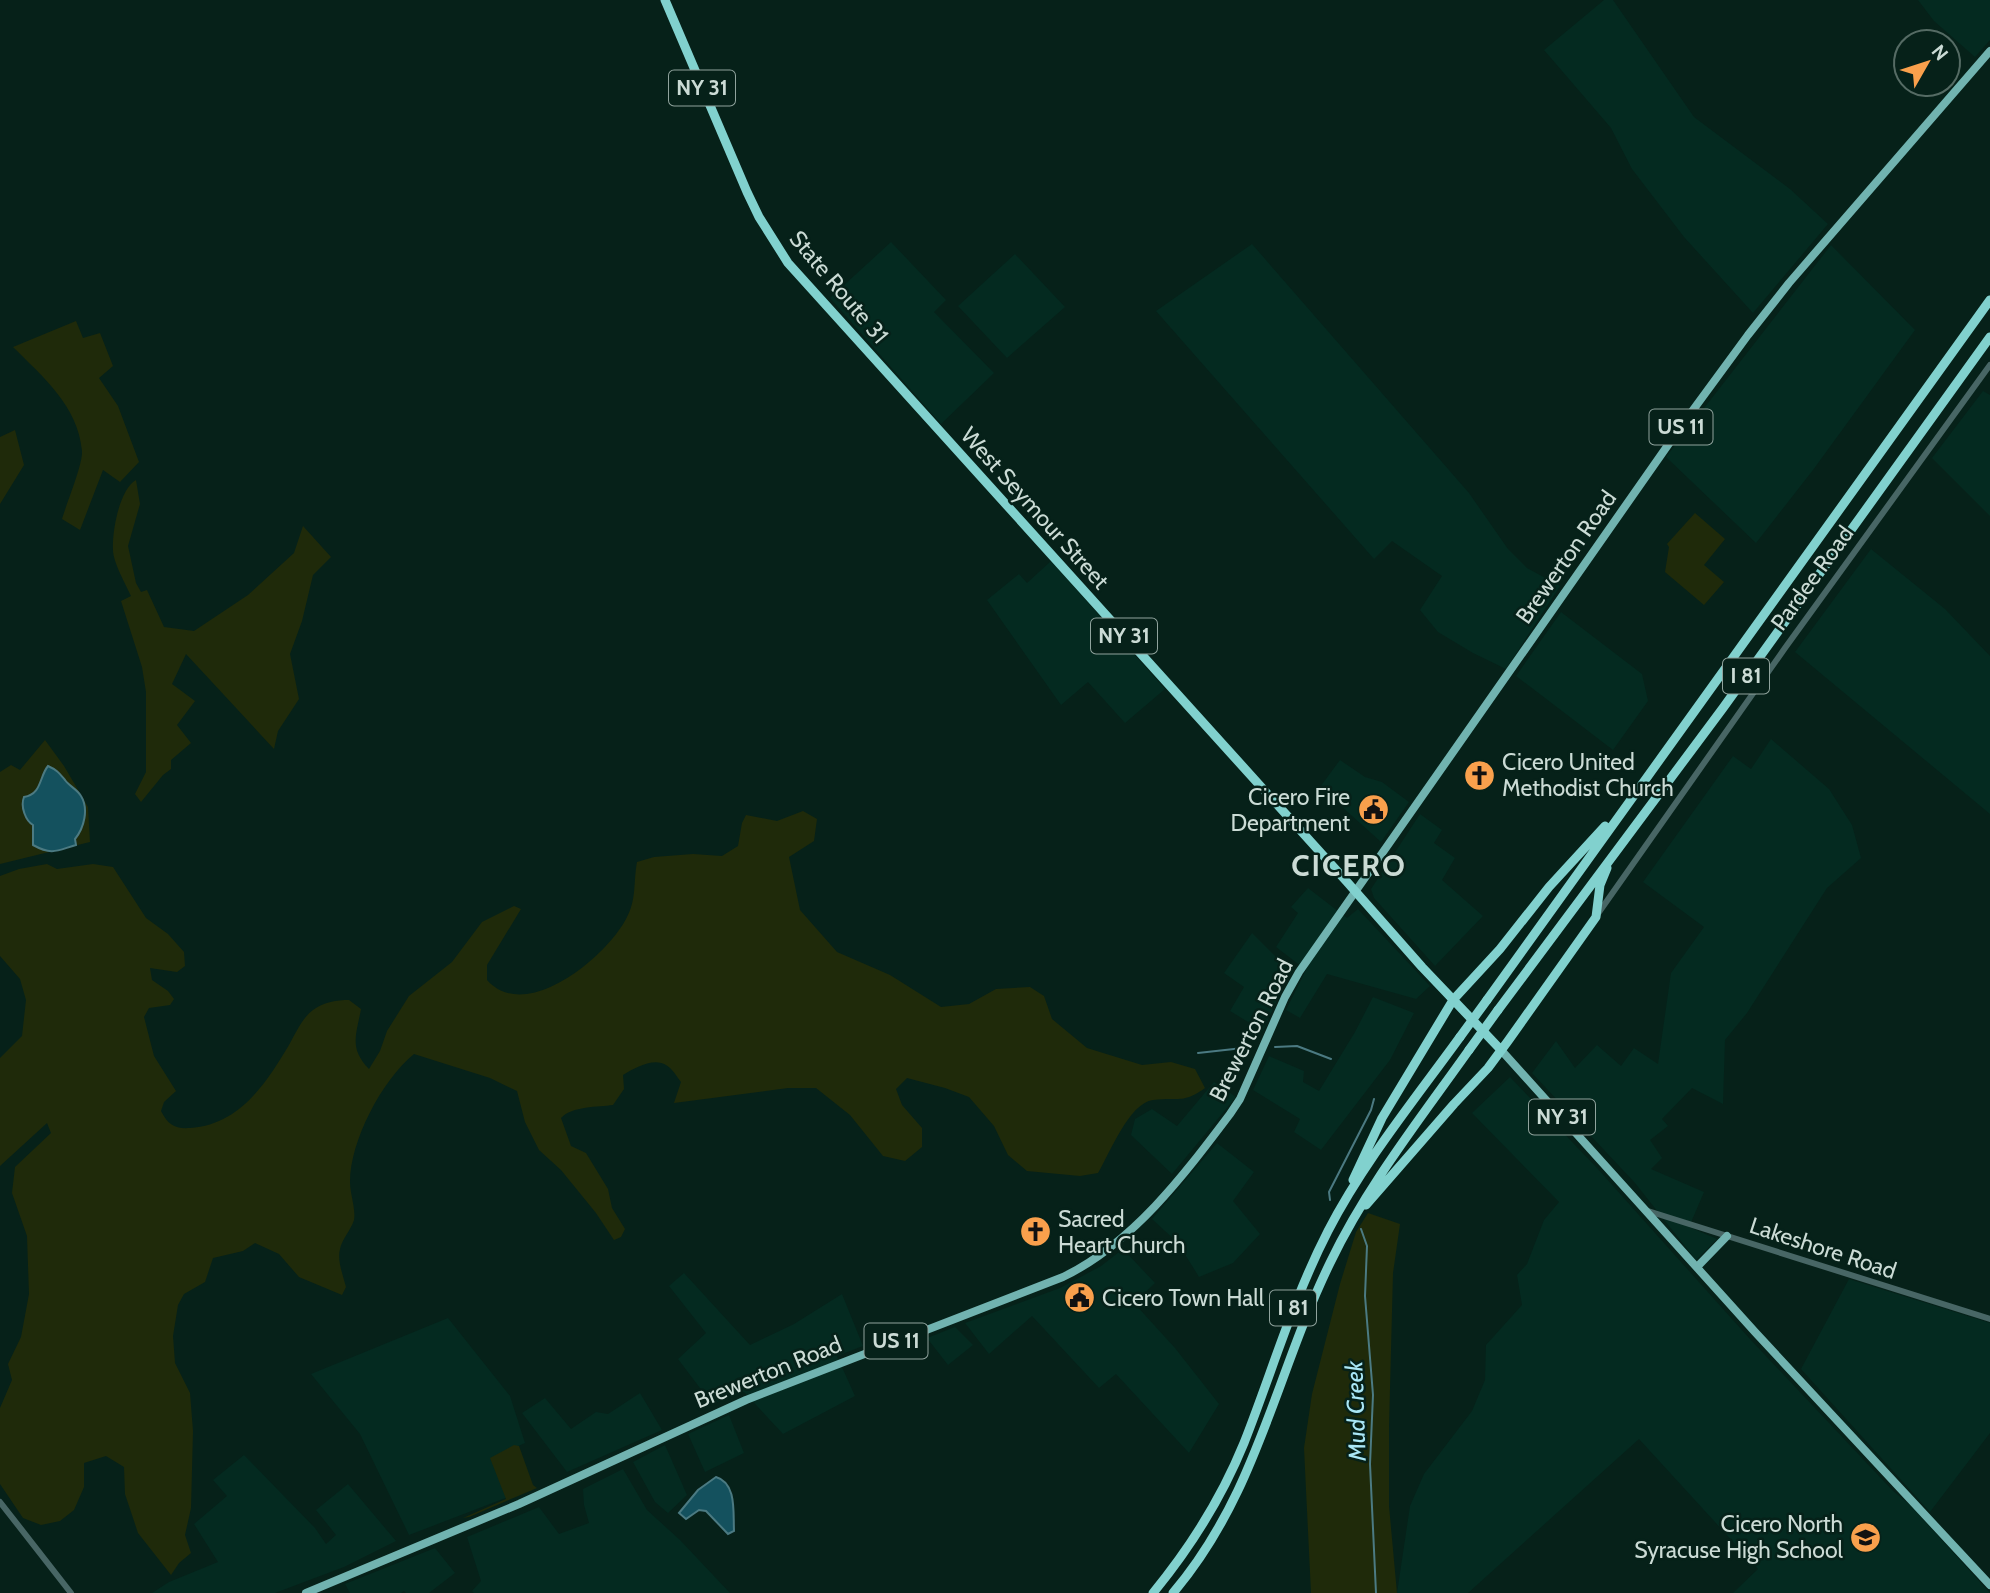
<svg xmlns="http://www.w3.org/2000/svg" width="1990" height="1593" font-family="Cabin,sans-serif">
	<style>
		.built { fill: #042a20 }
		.green { fill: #1f2a0a }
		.water { fill: #14515e; stroke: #4b7a82; stroke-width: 2 }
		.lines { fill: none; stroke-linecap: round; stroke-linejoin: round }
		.stream { stroke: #4b7a82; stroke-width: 2 }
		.minor { stroke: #486665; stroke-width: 6 }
		.major { stroke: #71b3b0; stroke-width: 8 }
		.highway { stroke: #81d1ce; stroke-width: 9 }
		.highway-bridge { stroke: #81d1ce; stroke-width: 9 }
		.labels { text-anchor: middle; stroke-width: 5; stroke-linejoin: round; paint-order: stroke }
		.shield { fill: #062119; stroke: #90a39d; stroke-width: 2 }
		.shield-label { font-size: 21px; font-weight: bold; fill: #cbdbd5 }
		.street-label { font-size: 23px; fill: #cbdbd5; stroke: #062119 }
		.poi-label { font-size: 23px; fill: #cbdbd5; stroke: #062119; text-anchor: start }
		.water-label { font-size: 24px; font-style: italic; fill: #aae7f6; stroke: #062119 }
		.district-label { font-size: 30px; font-weight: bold; letter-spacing: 2px; fill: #cbdbd5; stroke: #062119 }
	</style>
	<rect width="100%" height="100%" fill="#062119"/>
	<path class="built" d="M1604,0H1613L1694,117L1790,189L1828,224L1753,313L1684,237L1632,169L1611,128L1544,50Z
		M1918,0H1990V40L1975,57L1934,21Z
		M891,242L946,300L934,312L994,373L941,424L830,298Z
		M1252,244L1469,493L1508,549L1527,568L1560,586L1506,669L1473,653L1438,632L1420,610L1442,576L1392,541L1374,559L1156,311Z
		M1831,245L1915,330L1813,470L1756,543L1666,457Z
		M1015,254L1065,307L1007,358L958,306Z
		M1983,391L1990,395V516L1932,458Z
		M1871,549L1945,609L1990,656V814L1795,652Z
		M1051,561L1165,689L1125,723L1088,682L1061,705L987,600L1019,574L1027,583Z
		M1561,612L1642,674L1648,701L1613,750L1516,676Z
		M1771,739L1829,789L1852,825L1861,858L1827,888L1747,1013L1725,1040L1723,1104L1692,1088L1662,1119L1668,1126L1650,1140L1662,1158L1651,1169L1704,1192L1689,1227L1717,1239L1696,1260L1635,1183L1532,1073L1556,1041L1575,1068L1597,1045L1621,1066L1634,1048L1658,1064L1671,973L1704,927L1643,882L1733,756L1751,769Z
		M1340,760L1365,777L1382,782L1409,802L1381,842L1320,787Z
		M1420,814L1442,830L1434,843L1455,858L1442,880L1483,916L1435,966L1374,898L1371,889Z
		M1308,888L1347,918L1358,909L1430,986L1416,999L1327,974L1300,1018L1286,1010L1306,970L1276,947L1298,913L1291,907Z
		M1252,933L1290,971L1263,1031L1230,1011L1244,987L1224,973Z
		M1373,997L1414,1013L1390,1060L1321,1150L1294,1132L1300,1119L1253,1090L1269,1056L1304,1071L1303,1082L1319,1091L1355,1032Z
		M1510,1077L1596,1167L1749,1338L1893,1491L1910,1505L1990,1593H1733L1758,1569L1639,1439L1468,1593H1397L1410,1506L1424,1474L1472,1411L1485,1380L1486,1345L1522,1305L1517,1275L1527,1264L1544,1220L1559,1202L1472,1113Z
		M1214,1082L1236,1097L1172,1174L1131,1135L1135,1119L1152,1109L1177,1126Z
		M1217,1143L1254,1172L1233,1201L1260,1234L1233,1263L1199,1277L1178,1243L1152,1219Z
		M1123,1249L1155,1283L1134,1303L1175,1348L1219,1404L1189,1453L1116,1374L1099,1388L1032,1316L989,1354L965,1323L1060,1288L1101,1266Z
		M684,1273L750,1345L794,1324L842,1294L863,1346L837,1356L855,1396L783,1434L744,1392L712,1404L678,1359L706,1333L669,1286Z
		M1849,1279L1990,1323V1433L1930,1512L1801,1369Z
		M448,1318L510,1396L525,1443L491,1458L508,1497L409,1535L360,1434L311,1374Z
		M955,1327L973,1345L948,1365L927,1338Z
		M640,1393L662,1430L567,1472L522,1413L545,1398L571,1429L596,1412L608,1414Z
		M729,1415L744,1453L705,1472L688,1434Z
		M665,1445L687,1495L668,1513L655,1502L633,1462Z
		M244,1455L315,1528L326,1544L336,1535L316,1510L348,1484L396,1541L344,1567L275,1593H152L169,1582L218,1562L194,1524L227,1496L213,1480Z
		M623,1469L647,1510L680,1540L730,1593H474L472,1591L481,1581L467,1537L539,1507L559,1534L589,1523L584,1505L583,1489Z
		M435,1548L455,1573L429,1593H406L404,1591L401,1593H350L345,1584Z"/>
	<path class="green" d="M76,321L83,338L100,333L113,366L99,378L118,406L139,462L120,482L103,470L80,530L62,519C66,505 83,464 82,451C78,406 43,377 13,347Z
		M15,430L24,465L0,504V437Z
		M136,480L140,504L128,546L136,583L141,592L147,590L164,627L194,631L248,595L294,553L303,526L331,557L313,575L302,621L290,654L299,699L278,731L274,749L186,654L172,684L195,701L177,725L191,743L171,760V769L163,775L141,802L135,794L146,772V692L142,667L121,601L131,596C126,585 113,562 113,550C112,532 119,490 136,480Z
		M1695,513L1725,539L1704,565L1724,582L1704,605L1665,572L1669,547L1667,544Z
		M45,740L64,766L88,807L90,842L0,864V772L11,765L20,770Z
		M803,811L817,819L814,841L789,857L800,910L837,952L890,975L941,1007L969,1004L996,989L1030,987L1044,996L1052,1019L1087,1048L1142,1065L1171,1062L1195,1069L1205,1088C1183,1104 1178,1097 1153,1100C1129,1103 1110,1153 1098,1173L1080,1176L1027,1171L1008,1155L994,1126L969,1097L945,1088L907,1078L896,1089L902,1105L922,1128V1147L905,1161L883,1156L850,1115L816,1088H788L674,1103L681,1082C677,1077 672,1068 666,1065C654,1057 634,1068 623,1075L624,1089L613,1105C598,1107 572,1106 561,1118L571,1146L586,1153L608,1189L612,1208L625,1229L621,1237L614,1240L596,1213L561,1170L539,1150L525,1122L517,1091L490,1078L414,1054C382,1080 350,1141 350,1182C350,1194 356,1209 354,1220C351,1230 342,1239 340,1249C337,1261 343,1275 346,1287L342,1295L299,1277L279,1254L255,1243L243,1251L213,1258L205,1282L184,1294L178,1305L173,1336L175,1363L190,1393L193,1431L191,1508L185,1535L191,1553L179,1563L171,1575L138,1533L125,1494L124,1467L106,1456L84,1463V1487L74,1510L60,1521L41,1525L23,1518L0,1484V1408L12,1380L8,1364L21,1337L29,1294L27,1236L12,1193L15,1167L51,1133L47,1123L0,1166V1058L22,1036L26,1000L20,979L0,956V876L19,869L47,864L57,869L93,864L113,867L146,918L168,934L184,952L185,966L177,972L150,968L152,980L168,991L174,999L170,1005L149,1008L144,1017L154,1056L176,1091L164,1102L161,1111C168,1125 175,1129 190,1128C240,1125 266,1083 289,1045C295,1034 303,1017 313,1010C324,1002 337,1000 349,1000L361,1009C356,1036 349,1048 369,1069L380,1051L387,1031L409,996L452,962L482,922L514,906L521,909L487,965V980C526,1024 606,957 626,919C637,899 633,884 637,862L654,857L693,854L722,856L738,846L742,823L746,815L777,821Z
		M1368,1213L1400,1224L1393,1273L1389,1427V1506L1397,1593H1311L1304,1448L1312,1394L1340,1284L1356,1232Z
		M514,1445L519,1446L533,1485L537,1488L469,1517L463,1518L506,1499L490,1458Z"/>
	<path class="water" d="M48,766C57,770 59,773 65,780C69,786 77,789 81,796C89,809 84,828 75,839L76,845C58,850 53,856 33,845V825C26,821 20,807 24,797C42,794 39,777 48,766Z
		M716,1477C737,1483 733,1513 734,1531L728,1534L706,1511L699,1510L686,1519L679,1513L698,1490Z"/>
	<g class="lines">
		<path class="stream" d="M1275,1047L1297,1046L1331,1059
			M1198,1053L1252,1047
			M1330,1200L1329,1192L1371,1110L1374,1099
			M1361,1229L1367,1246L1365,1296L1373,1395L1370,1464L1376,1593"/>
		<path class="minor" d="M1597,915L1785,648L1990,365
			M1648,1211L1990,1319
			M0,1502L71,1593"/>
		<path class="major" d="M1501,1050L1755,1332L1990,1585
			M1697,1267L1727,1236
			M306,1593L519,1504L746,1400L1063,1277C1133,1243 1184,1175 1230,1114L1240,1099L1285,997L1299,972L1682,425L1748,335L1789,283L1990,51"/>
		<path class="highway" d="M665,0L747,192L759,217L788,263L1348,883L1422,967L1501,1050
			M1487,1000L1990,300
			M1498,1010L1723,708L1990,337
			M1353,1180L1382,1118L1453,1000L1500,949L1549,887L1605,826
			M1366,1205L1454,1104L1488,1068L1508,1041L1596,917L1600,885L1607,868
			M1153,1593C1190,1548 1222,1497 1244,1443C1272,1372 1293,1299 1328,1231C1363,1163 1415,1099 1460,1037
			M1173,1593C1257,1494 1275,1376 1330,1263C1367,1186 1420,1119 1469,1050"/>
		<path class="highway-bridge" d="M1460,1037L1487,1000
			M1469,1050L1498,1010"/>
	</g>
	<defs>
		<symbol id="church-disc" viewBox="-11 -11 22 22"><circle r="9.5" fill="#f9a04c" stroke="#062119"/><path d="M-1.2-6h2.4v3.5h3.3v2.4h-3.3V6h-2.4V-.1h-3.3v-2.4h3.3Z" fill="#111"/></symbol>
		<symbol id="civic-disc" viewBox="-11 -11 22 22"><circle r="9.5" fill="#f9a04c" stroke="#062119"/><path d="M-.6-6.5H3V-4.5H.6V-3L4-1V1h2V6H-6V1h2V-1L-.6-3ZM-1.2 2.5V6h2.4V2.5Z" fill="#111"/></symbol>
		<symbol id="school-disc" viewBox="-11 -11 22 22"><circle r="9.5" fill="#f9a04c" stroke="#062119"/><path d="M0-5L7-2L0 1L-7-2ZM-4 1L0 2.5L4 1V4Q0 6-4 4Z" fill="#111"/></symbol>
	</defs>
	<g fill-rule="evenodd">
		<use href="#church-disc" x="1462" y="758" width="35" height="35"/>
		<use href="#civic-disc" x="1356" y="792" width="35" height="35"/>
		<use href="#church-disc" x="1018" y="1214" width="35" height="35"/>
		<use href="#civic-disc" x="1062" y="1280" width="35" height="35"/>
		<use href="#school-disc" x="1848" y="1520" width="35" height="35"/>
	</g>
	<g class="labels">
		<g class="shield">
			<rect x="669" y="70.5" width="66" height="35" rx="5"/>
			<rect x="1649.5" y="409.5" width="63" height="35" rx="5"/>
			<rect x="1091" y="618.5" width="66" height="35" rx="5"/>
			<rect x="1723" y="658.5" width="46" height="35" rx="5"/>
			<rect x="1529" y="1099.5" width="66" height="35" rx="5"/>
			<rect x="1270" y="1290.5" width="46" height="35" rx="5"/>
			<rect x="864.5" y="1323.5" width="63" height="35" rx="5"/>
		</g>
		<g class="shield-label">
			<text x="702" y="95">NY 31</text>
			<text x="1681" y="434">US 11</text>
			<text x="1124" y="643">NY 31</text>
			<text x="1746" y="683">I 81</text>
			<text x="1562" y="1124">NY 31</text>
			<text x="1293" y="1315">I 81</text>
			<text x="896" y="1348">US 11</text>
		</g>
		<g class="street-label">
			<text transform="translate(839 287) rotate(50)" y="8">State Route 31</text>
			<text transform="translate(1035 508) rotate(48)" y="8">West Seymour Street</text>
			<text transform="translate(1566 557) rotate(-55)" y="8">Brewerton Road</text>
			<text transform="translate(1812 578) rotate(-54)" y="8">Pardee Road</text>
			<text transform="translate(1251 1030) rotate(-63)" y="8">Brewerton Road</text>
			<text transform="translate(1823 1248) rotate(18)" y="8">Lakeshore Road</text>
			<text transform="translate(768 1372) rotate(-22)" y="8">Brewerton Road</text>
		</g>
		<g class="poi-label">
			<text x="1502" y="770">Cicero United<tspan x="1502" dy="26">Methodist Church</tspan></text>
			<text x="1350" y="805" text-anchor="end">Cicero Fire<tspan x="1350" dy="26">Department</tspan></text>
			<text x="1058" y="1227">Sacred<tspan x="1058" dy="26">Heart Church</tspan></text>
			<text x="1102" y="1306">Cicero Town Hall</text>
			<text x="1843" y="1532" text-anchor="end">Cicero North<tspan x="1843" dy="26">Syracuse High School</tspan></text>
		</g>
		<g class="water-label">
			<text transform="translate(1356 1411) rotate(-92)" y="8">Mud Creek</text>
		</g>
		<g class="district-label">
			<text x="1349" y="876">CICERO</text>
		</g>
	</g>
	<g transform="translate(1927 63) rotate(51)"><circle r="33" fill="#062119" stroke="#556b64" stroke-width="2"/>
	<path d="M0-5L12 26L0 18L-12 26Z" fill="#f9a04c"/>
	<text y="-10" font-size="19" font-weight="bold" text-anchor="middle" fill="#cbdbd5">N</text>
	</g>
</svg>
